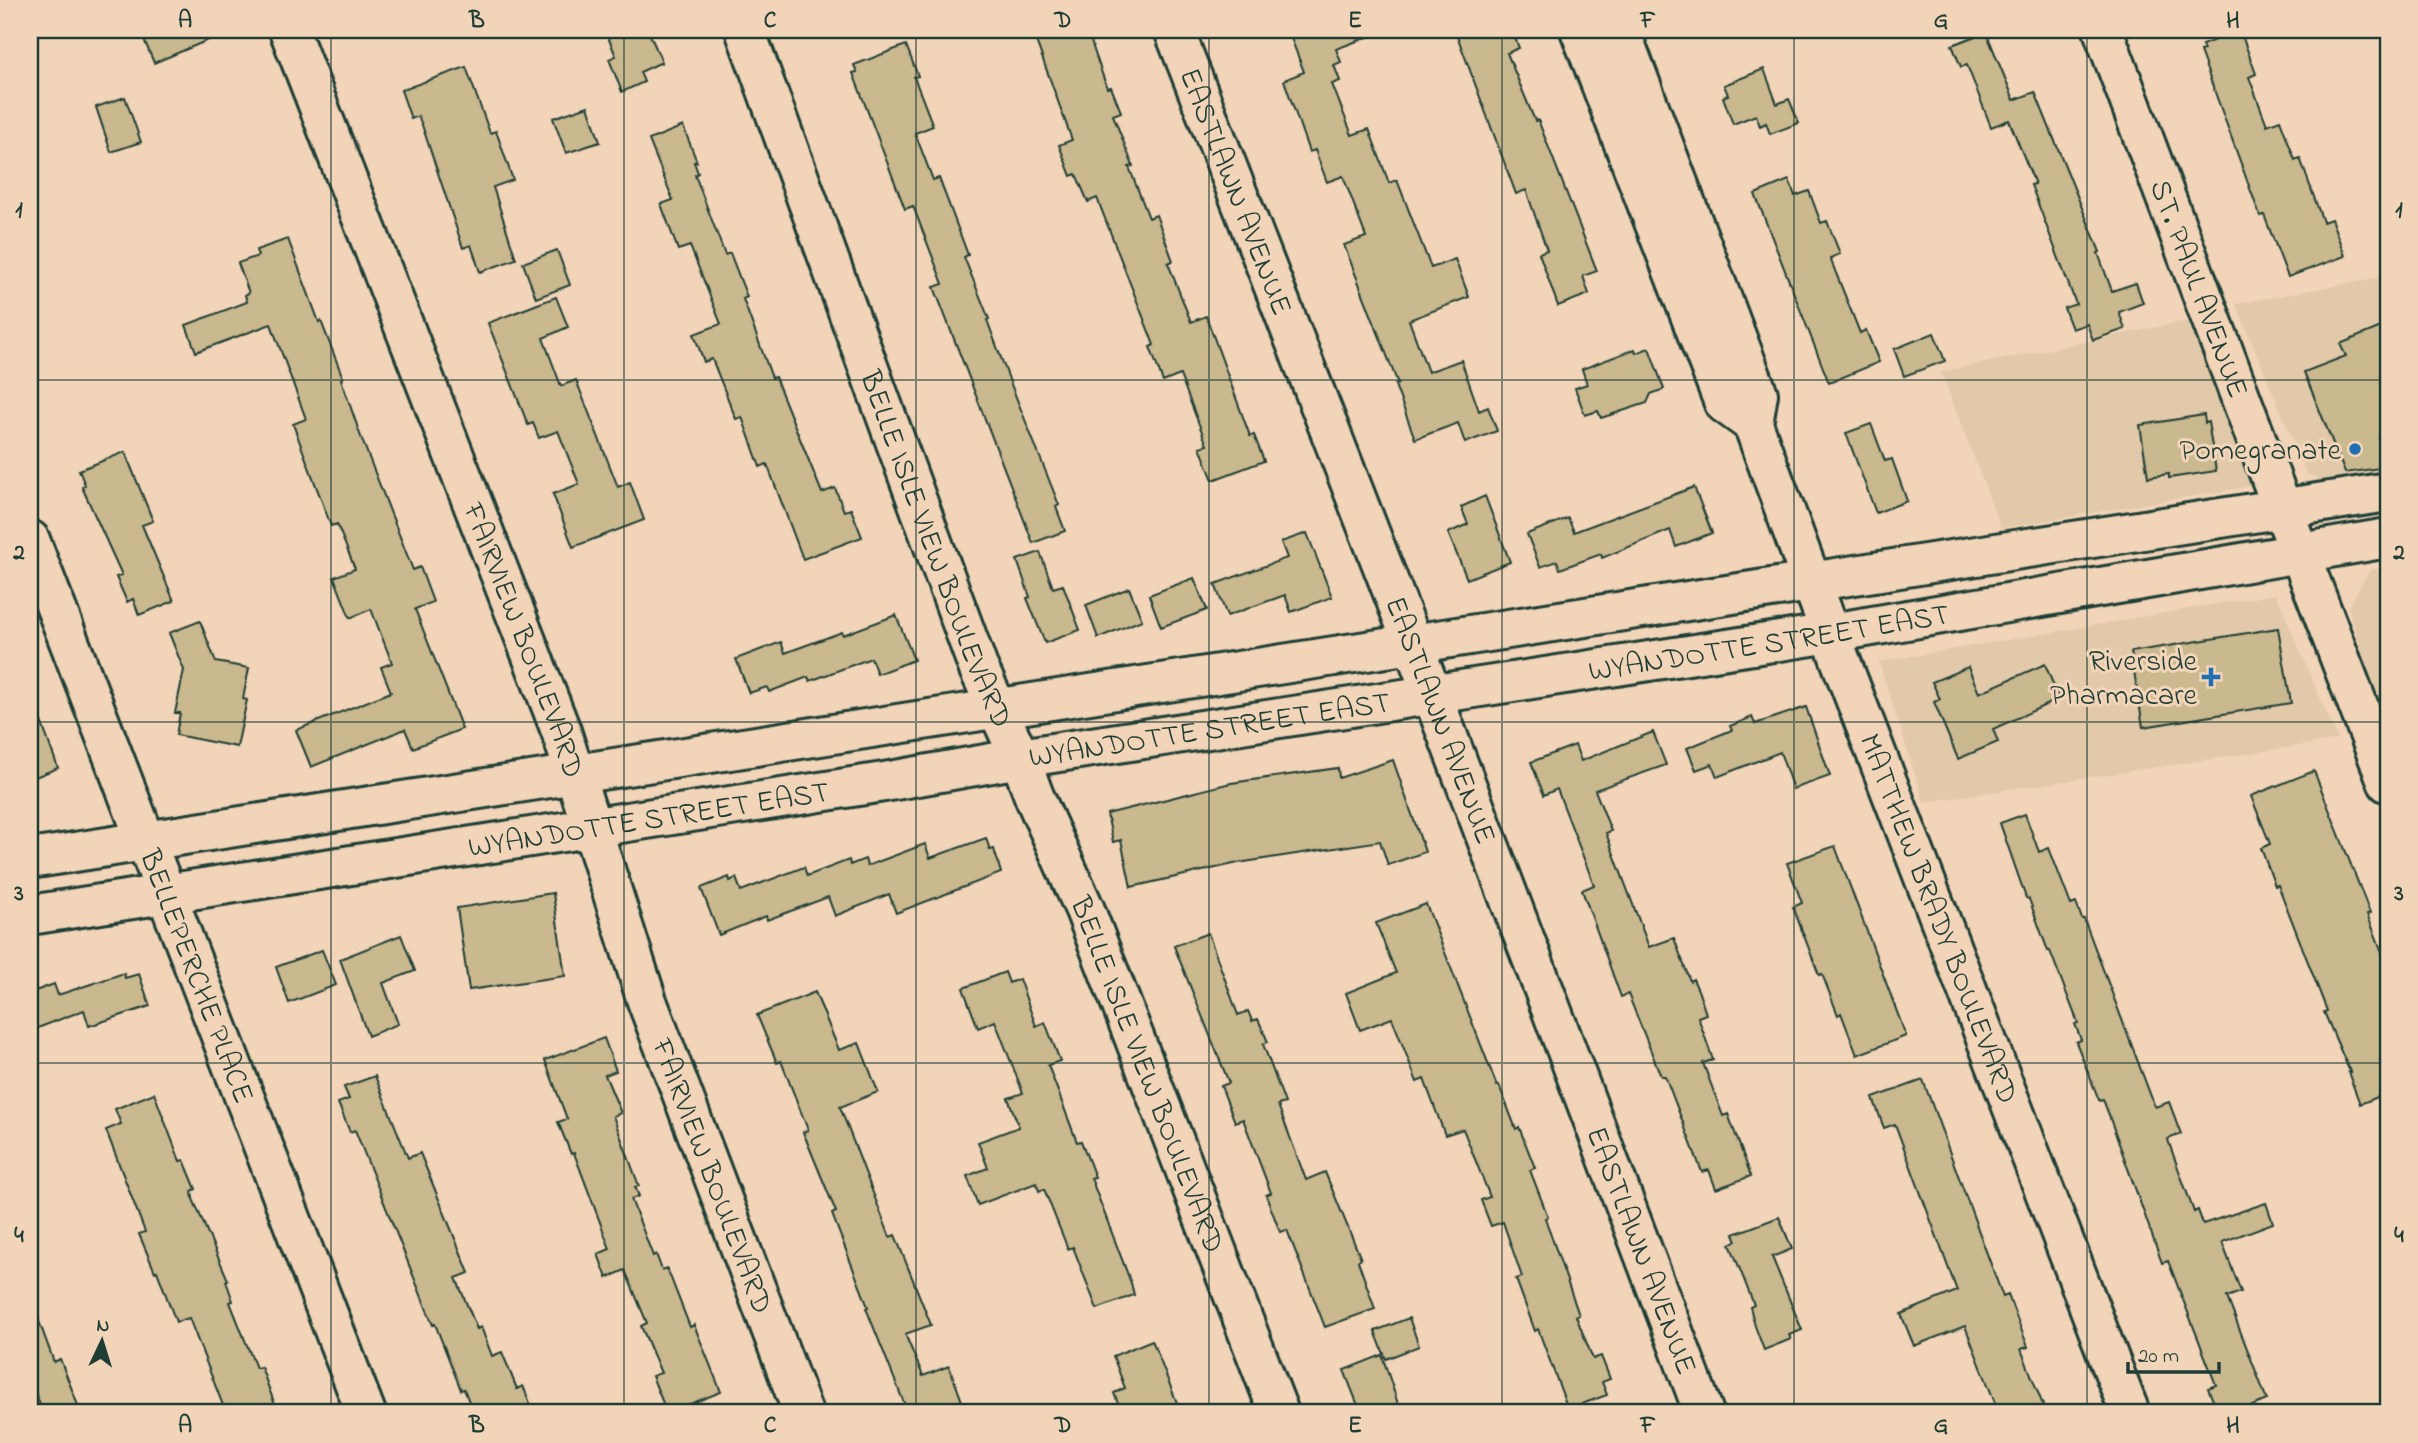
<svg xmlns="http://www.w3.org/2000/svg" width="2418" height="1443" font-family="'Indie Flower',sans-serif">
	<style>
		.built { fill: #e2c9a9 }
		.building { fill: #cab88e; stroke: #1f3d34; stroke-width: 2 }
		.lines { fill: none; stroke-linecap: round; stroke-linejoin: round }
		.minor-casing { stroke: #1f3d34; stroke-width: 44 }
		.major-casing { stroke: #1f3d34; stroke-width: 44 }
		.minor { stroke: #f2d4b8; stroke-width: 38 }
		.major { stroke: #f2d4b8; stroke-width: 38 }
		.grid { fill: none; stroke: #1f3d34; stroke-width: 2; stroke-opacity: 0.55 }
		.poi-dot { fill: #1f6fb2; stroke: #f2d4b8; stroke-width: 2.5 }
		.labels { text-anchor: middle; stroke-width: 6; stroke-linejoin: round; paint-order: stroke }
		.street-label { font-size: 30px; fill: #1f3d34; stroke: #f2d4b8 }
		.poi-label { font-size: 30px; fill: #1f3d34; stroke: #f2d4b8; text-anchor: end }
		.neatline { fill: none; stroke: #1f3d34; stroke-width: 2.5 }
		.grid-label { font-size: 23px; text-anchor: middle; font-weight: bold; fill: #1f3d34 }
	</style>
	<rect width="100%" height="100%" fill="#f2d4b8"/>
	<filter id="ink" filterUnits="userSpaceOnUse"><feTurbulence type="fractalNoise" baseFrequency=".0143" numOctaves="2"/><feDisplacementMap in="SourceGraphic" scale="14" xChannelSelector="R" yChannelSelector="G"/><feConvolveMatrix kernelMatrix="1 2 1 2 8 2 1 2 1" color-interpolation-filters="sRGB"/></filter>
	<g filter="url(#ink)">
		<path class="built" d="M2388,276V473L2325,482L2307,474L2236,304Z
			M2196,319L2253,486L2001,528L1941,372Z
			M2388,568V728L2386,729L2348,607L2370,570Z
			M2276,594L2338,740L1924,802L1879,662Z"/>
		<path class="building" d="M140,30H232L154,63Z
			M605,30H648L662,62L640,72L644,82L622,92L609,59L616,56Z
			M1048,30H1087L1107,88L1111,87L1121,112L1113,115L1133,166L1129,167L1149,218L1156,215L1173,261L1168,263L1191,322L1206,316L1250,436L1254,435L1264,461L1213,480L1200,447L1207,445L1180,375L1163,382L1150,347L1154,345L1097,198L1088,202L1076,174L1071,176L1059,145L1072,140L1034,35Z
			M1288,30H1381V32L1336,49L1341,62L1334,65L1340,81L1332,84L1352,135L1369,129L1389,183L1397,180L1431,268L1455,259L1469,297L1409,320L1428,372L1461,360L1479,411L1488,407L1497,431L1465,443L1458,423L1415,439L1395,385L1398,384L1344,245L1366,237L1343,176L1327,182L1315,150L1309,152L1284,80L1304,72Z
			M1455,30H1512L1519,48L1507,53L1535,121L1538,120L1597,271L1583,276L1589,294L1558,306L1539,253L1547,250L1526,190L1516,194Z
			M2240,30L2256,74L2249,77L2267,125L2280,120L2295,160L2300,158L2323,222L2331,219L2345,256L2288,277L2264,215L2260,216L2200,51L2204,50L2202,45Z
			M1986,32L2014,100L2035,92L2100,252L2098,253L2112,291L2136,283L2143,303L2119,312L2125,329L2093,340L2087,324L2072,329L2064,308L2076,304L2031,185L2035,184L2009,120L1991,127L1967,65L1961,67L1952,45Z
			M906,45L918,76L914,77L933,126L915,133L933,180L939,178L968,255L964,257L989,319L987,320L1010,382L1059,505L1056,507L1065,531L1033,543L934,287L943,284L913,206L905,209L853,73L857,72L854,65Z
			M466,67L490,133L496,131L513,180L493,187L516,259L480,272L471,245L463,248L422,125L418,116L411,119L401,90Z
			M1764,69L1777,104L1789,99L1799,123L1770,134L1766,123L1760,126L1756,115L1733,124L1723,97L1728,95L1724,85Z
			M125,97L141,142L111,152L96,107Z
			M588,106L600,142L566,153L553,118Z
			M683,126L697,162H694L698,173L695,175L725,255L730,253L747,297L743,299L772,378L775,377L822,493L835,488L844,511L851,509L862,537L803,559L767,464L760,467L742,417L736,419L712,359L704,362L694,334L721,324L690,246L678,250L661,204L673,200L649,140Z
			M1789,180L1795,196L1809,191L1821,223L1827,221L1840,254L1830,258L1860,333L1866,330L1879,362L1829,383L1755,194Z
			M288,239L319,322L321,321L343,378L341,379L361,437L413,570L420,567L433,602L415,609L462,729L413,748L405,729L311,767L296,730L391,692L381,667L392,663L371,609L350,618L334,577L355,569L337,524L331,526L293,424L306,419L271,324L196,352L186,325L247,302L245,295L249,293L238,263L258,256L256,250Z
			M557,250L570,285L536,298L523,263Z
			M556,297L568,327L543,338L561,386L576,380L618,487L630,482L644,520L573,547L553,494L579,484L558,431L539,438L533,423L528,425L488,323Z
			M2388,324V434L2379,437L2387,467L2345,473L2304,372L2346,356L2340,344Z
			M1934,333L1945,361L1904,376L1894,349Z
			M1649,348L1664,389L1651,394L1647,403L1601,418L1598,411L1585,415L1575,388L1587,384L1582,369L1635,349L1636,353Z
			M2204,415L2205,423L2208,422L2216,471L2169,478V474L2148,477L2140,425Z
			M1871,424L1885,461L1892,459L1907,501L1876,513L1846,433Z
			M125,452L153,521L142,525L174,601L139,615L133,599L127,602L116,577L122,575L82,487L85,485L79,470Z
			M1694,487L1712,533L1676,547L1670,530L1602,558L1601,554L1560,569L1557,561L1540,567L1527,534L1568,518L1574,532Z
			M1485,496L1510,562L1467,579L1448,533L1468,524L1461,507Z
			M1307,533L1332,597L1291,612L1285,595L1227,616L1215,584L1287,558L1281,542Z
			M1040,552L1053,588L1063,585L1080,630L1045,643L1027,598L1030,597L1017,560Z
			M1194,578L1207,610L1161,627L1149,595Z
			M1129,588L1142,620L1098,638L1086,605Z
			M896,615L914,660L877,674L871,658L810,681L808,677L769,692L767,687L749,693L736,659L781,642L785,653L842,632L843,635Z
			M200,621L216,662L249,668L243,699L247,700L237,747L176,735L180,713H175L184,670L169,633Z
			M2278,628L2291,703L2143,727L2131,652Z
			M2045,664L2059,699L1993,729L1998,742L1958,759L1934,702L1940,699L1932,682L1968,667L1979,693Z
			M33,699L58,768L30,779V700Z
			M1806,707L1830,776L1793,789L1780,752L1717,777L1712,764L1696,770L1687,748L1732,730L1730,726L1752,717L1755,724Z
			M1653,732L1666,765L1595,790L1611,831L1606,833L1649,947L1674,938L1690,981L1693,979L1698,990L1706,1014L1698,1017L1713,1060L1703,1063L1723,1116L1728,1114L1751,1176L1716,1189L1709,1170L1702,1172L1665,1076H1661L1628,994L1621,997L1582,890L1594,885L1557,789L1544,795L1531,762L1575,745L1581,761Z
			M1393,760L1425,852L1388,865L1380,841L1238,863L1131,887L1121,840L1113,842L1107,814L1231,783L1338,768L1339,778Z
			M2314,771L2370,913L2367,914L2388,967V1093L2360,1104L2348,1072H2350L2324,1012L2327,1011L2278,885L2275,886L2261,848L2270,844L2251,796Z
			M2025,814L2039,852L2049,848L2071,905L2076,903L2082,919H2084L2155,1107L2169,1102L2181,1134L2168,1139L2169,1143L2194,1212L2198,1210L2203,1224L2266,1203L2273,1223L2222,1242L2241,1292L2227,1297L2267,1400L2235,1413H2218L2208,1388L2216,1385L2168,1261L2162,1263L2103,1099L2099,1100L2076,1042L2081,1040L2075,1024L2078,1023L2050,951H2048L2029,899L2026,898L2000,823Z
			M986,838L990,850L994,849L1001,873L896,913L889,894L835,916L828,897L767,920L766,916L719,935L701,888L729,877L730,881L736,878L741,891L804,867L807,876L849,860L850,865L865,859L867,866L925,844L930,858Z
			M1835,846L1906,1036L1857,1055L1841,1013L1838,1015L1822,974L1819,975L1793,907L1802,903L1787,863Z
			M553,893L565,976L469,990L457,908Z
			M1426,904L1497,1086L1499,1085L1516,1129L1519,1127L1535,1168L1530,1170L1548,1217L1545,1218L1579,1315L1576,1316L1593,1359L1601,1356L1610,1379L1602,1382L1607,1395L1568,1409L1538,1329L1535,1331L1516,1279L1522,1277L1503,1222L1491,1226L1481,1200L1490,1197L1463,1129L1445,1135L1424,1079L1417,1082L1392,1018L1360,1030L1346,993L1396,973L1376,923Z
			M1208,933L1238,1015L1248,1011L1252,1021L1258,1019L1268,1042L1263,1044L1285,1103L1278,1105L1306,1180L1325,1172L1361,1259L1358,1261L1375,1309L1325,1327L1287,1230L1280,1232L1266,1195L1271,1193L1243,1119L1235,1122L1221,1086L1229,1083L1174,946Z
			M401,935L415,971L383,983L398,1024L368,1036L340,959Z
			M322,950L336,985L289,1003L276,967Z
			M1005,972L1009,983L1019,979L1036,1026L1045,1022L1060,1061L1048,1065L1077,1142L1081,1141L1095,1177L1091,1178L1131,1283L1134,1295L1097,1309L1073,1247L1068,1249L1044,1189L1039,1191L1036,1183L978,1205L967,1176L988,1168L978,1142L1019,1127L1008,1098L1023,1093L995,1021L978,1028L963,988Z
			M124,973L125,978L139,974L150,1006L89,1026L84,1010L30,1031V993L54,984L58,995Z
			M815,992L839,1050L859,1043L878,1092L840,1107L890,1237L895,1235L931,1325L905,1334L923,1376L949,1366L963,1404L937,1413H908L866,1308L868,1307L832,1214L836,1212L803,1132L808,1130L781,1061L777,1063L757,1015Z
			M604,1038L616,1071L605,1075L621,1113L613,1116L639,1186L635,1187L639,1196L631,1199L653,1256L656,1254L662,1270L667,1268L690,1327L694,1325L721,1392L667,1413L652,1376L661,1373L641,1326L647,1323L625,1270L607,1278L598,1254L610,1249L574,1153L571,1154L558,1122L567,1119L545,1060Z
			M375,1076L408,1158L420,1153L469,1273L456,1278L477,1329L481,1327L492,1356L502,1352L517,1389L523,1386L534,1413H458L471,1407L464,1389L461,1390L435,1324L433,1325L355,1130L350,1132L338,1103L349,1099L344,1087Z
			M1923,1080L2003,1297L2008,1295L2028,1347L2021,1349L2046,1413H1999L1965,1326L1914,1346L1901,1314L1957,1291L1895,1124L1884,1128L1873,1098Z
			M154,1093L180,1161L184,1160L196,1189L192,1191L193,1199L228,1280L226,1281L233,1301L230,1302L256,1368L261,1367L278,1413H226L189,1318L176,1322L157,1271L155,1272L139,1234L145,1232L106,1130L121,1124L115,1109Z
			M1779,1217L1792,1249L1772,1257L1802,1330L1789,1335L1791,1339L1764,1350L1755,1326L1750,1307L1754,1305L1730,1244L1737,1241L1734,1234Z
			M32,1302L54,1362L60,1359L81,1413H43L30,1378V1303Z
			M1409,1318L1419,1346L1386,1359L1375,1331Z
			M1152,1340L1181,1413H1122L1114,1393L1125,1388L1113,1356Z
			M1382,1355L1401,1413H1361L1344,1370Z"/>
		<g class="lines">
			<defs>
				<g id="minor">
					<path id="s1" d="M289,30L561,731L647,1001L803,1413"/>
					<path id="s2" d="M745,30L978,667L1020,758L1034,796L1085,910L1279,1413"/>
					<path id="s3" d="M1174,30L1413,644L1704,1413"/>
					<path d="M1580,30L1724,403L1753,424"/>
					<path id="s4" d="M1620,30L1758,394L1753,424L1843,667L2130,1413"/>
					<path id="s5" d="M2103,30L2272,481L2388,783"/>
					<path id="s6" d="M30,540L366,1413"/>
				</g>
				<g id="major">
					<path d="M30,859L2388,492"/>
					<path id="s7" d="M30,915L884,782L1020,758L1831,633L2388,538"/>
				</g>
			</defs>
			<use href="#minor" class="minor-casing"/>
			<use href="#major" class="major-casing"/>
			<use href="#minor" class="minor"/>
			<use href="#major" class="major"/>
		</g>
	</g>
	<path class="grid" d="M331,30V1413M624,30V1413M916,30V1413M1209,30V1413M1502,30V1413M1794,30V1413M2087,30V1413M30,380H2388M30,722H2388M30,1063H2388"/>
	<g class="poi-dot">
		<circle cx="2355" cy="449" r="7"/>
		<path d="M2207.5 666.5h7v7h7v7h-7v7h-7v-7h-7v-7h7z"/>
	</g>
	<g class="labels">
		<g class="street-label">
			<text dy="10" stroke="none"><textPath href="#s3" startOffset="173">EASTLAWN AVENUE</textPath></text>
			<text dy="10" stroke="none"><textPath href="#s5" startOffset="276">ST. PAUL AVENUE</textPath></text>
			<text dy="10" stroke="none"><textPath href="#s2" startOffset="553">BELLE ISLE VIEW BOULEVARD</textPath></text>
			<text dy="10" stroke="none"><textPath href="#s1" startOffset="654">FAIRVIEW BOULEVARD</textPath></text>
			<text dy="10" stroke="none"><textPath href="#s7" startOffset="1760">WYANDOTTE STREET EAST</textPath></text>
			<text dy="10" stroke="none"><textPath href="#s3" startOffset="740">EASTLAWN AVENUE</textPath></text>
			<text dy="10" stroke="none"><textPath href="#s7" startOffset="1194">WYANDOTTE STREET EAST</textPath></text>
			<text dy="10" stroke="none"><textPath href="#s7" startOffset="626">WYANDOTTE STREET EAST</textPath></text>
			<text dy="10" stroke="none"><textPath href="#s4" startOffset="948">MATTHEW BRADY BOULEVARD</textPath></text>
			<text dy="10" stroke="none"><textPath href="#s6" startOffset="467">BELLEPERCHE PLACE</textPath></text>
			<text dy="10" stroke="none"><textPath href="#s2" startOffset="1120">BELLE ISLE VIEW BOULEVARD</textPath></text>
			<text dy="10" stroke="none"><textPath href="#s1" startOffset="1222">FAIRVIEW BOULEVARD</textPath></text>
			<text dy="10" stroke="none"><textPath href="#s3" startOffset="1307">EASTLAWN AVENUE</textPath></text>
		</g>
		<g class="poi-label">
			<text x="2341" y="459">Pomegranate</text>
			<text x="2197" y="670">Riverside<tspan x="2197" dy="34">Pharmacare</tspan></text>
		</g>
	</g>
	<rect width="2418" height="1443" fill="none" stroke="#f2d4b8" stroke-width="77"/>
	<g transform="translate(102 1341) rotate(4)" stroke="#f2d4b8" stroke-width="5" paint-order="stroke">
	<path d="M0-5L12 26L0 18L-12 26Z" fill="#1f3d34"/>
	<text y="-10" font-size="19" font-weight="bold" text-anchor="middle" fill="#1f3d34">N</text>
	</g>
	<path d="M2128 1362v10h91v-10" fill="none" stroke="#1f3d34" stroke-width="3.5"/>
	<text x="2138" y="1362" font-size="21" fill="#1f3d34" stroke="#f2d4b8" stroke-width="5" paint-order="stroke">20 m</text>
	<rect x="38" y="38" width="2342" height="1366" class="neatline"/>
	<g class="grid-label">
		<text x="185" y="27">A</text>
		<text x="477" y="27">B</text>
		<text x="770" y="27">C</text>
		<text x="1063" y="27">D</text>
		<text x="1355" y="27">E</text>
		<text x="1648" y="27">F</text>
		<text x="1941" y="27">G</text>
		<text x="2233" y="27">H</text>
		<text x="19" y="217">1</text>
		<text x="2399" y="217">1</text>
		<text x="19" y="559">2</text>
		<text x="2399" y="559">2</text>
		<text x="19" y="900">3</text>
		<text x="2399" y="900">3</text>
		<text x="19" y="1242">4</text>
		<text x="2399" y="1242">4</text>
		<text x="185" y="1432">A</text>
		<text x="477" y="1432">B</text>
		<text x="770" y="1432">C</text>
		<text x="1063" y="1432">D</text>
		<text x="1355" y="1432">E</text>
		<text x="1648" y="1432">F</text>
		<text x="1941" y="1432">G</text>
		<text x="2233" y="1432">H</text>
	</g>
</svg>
